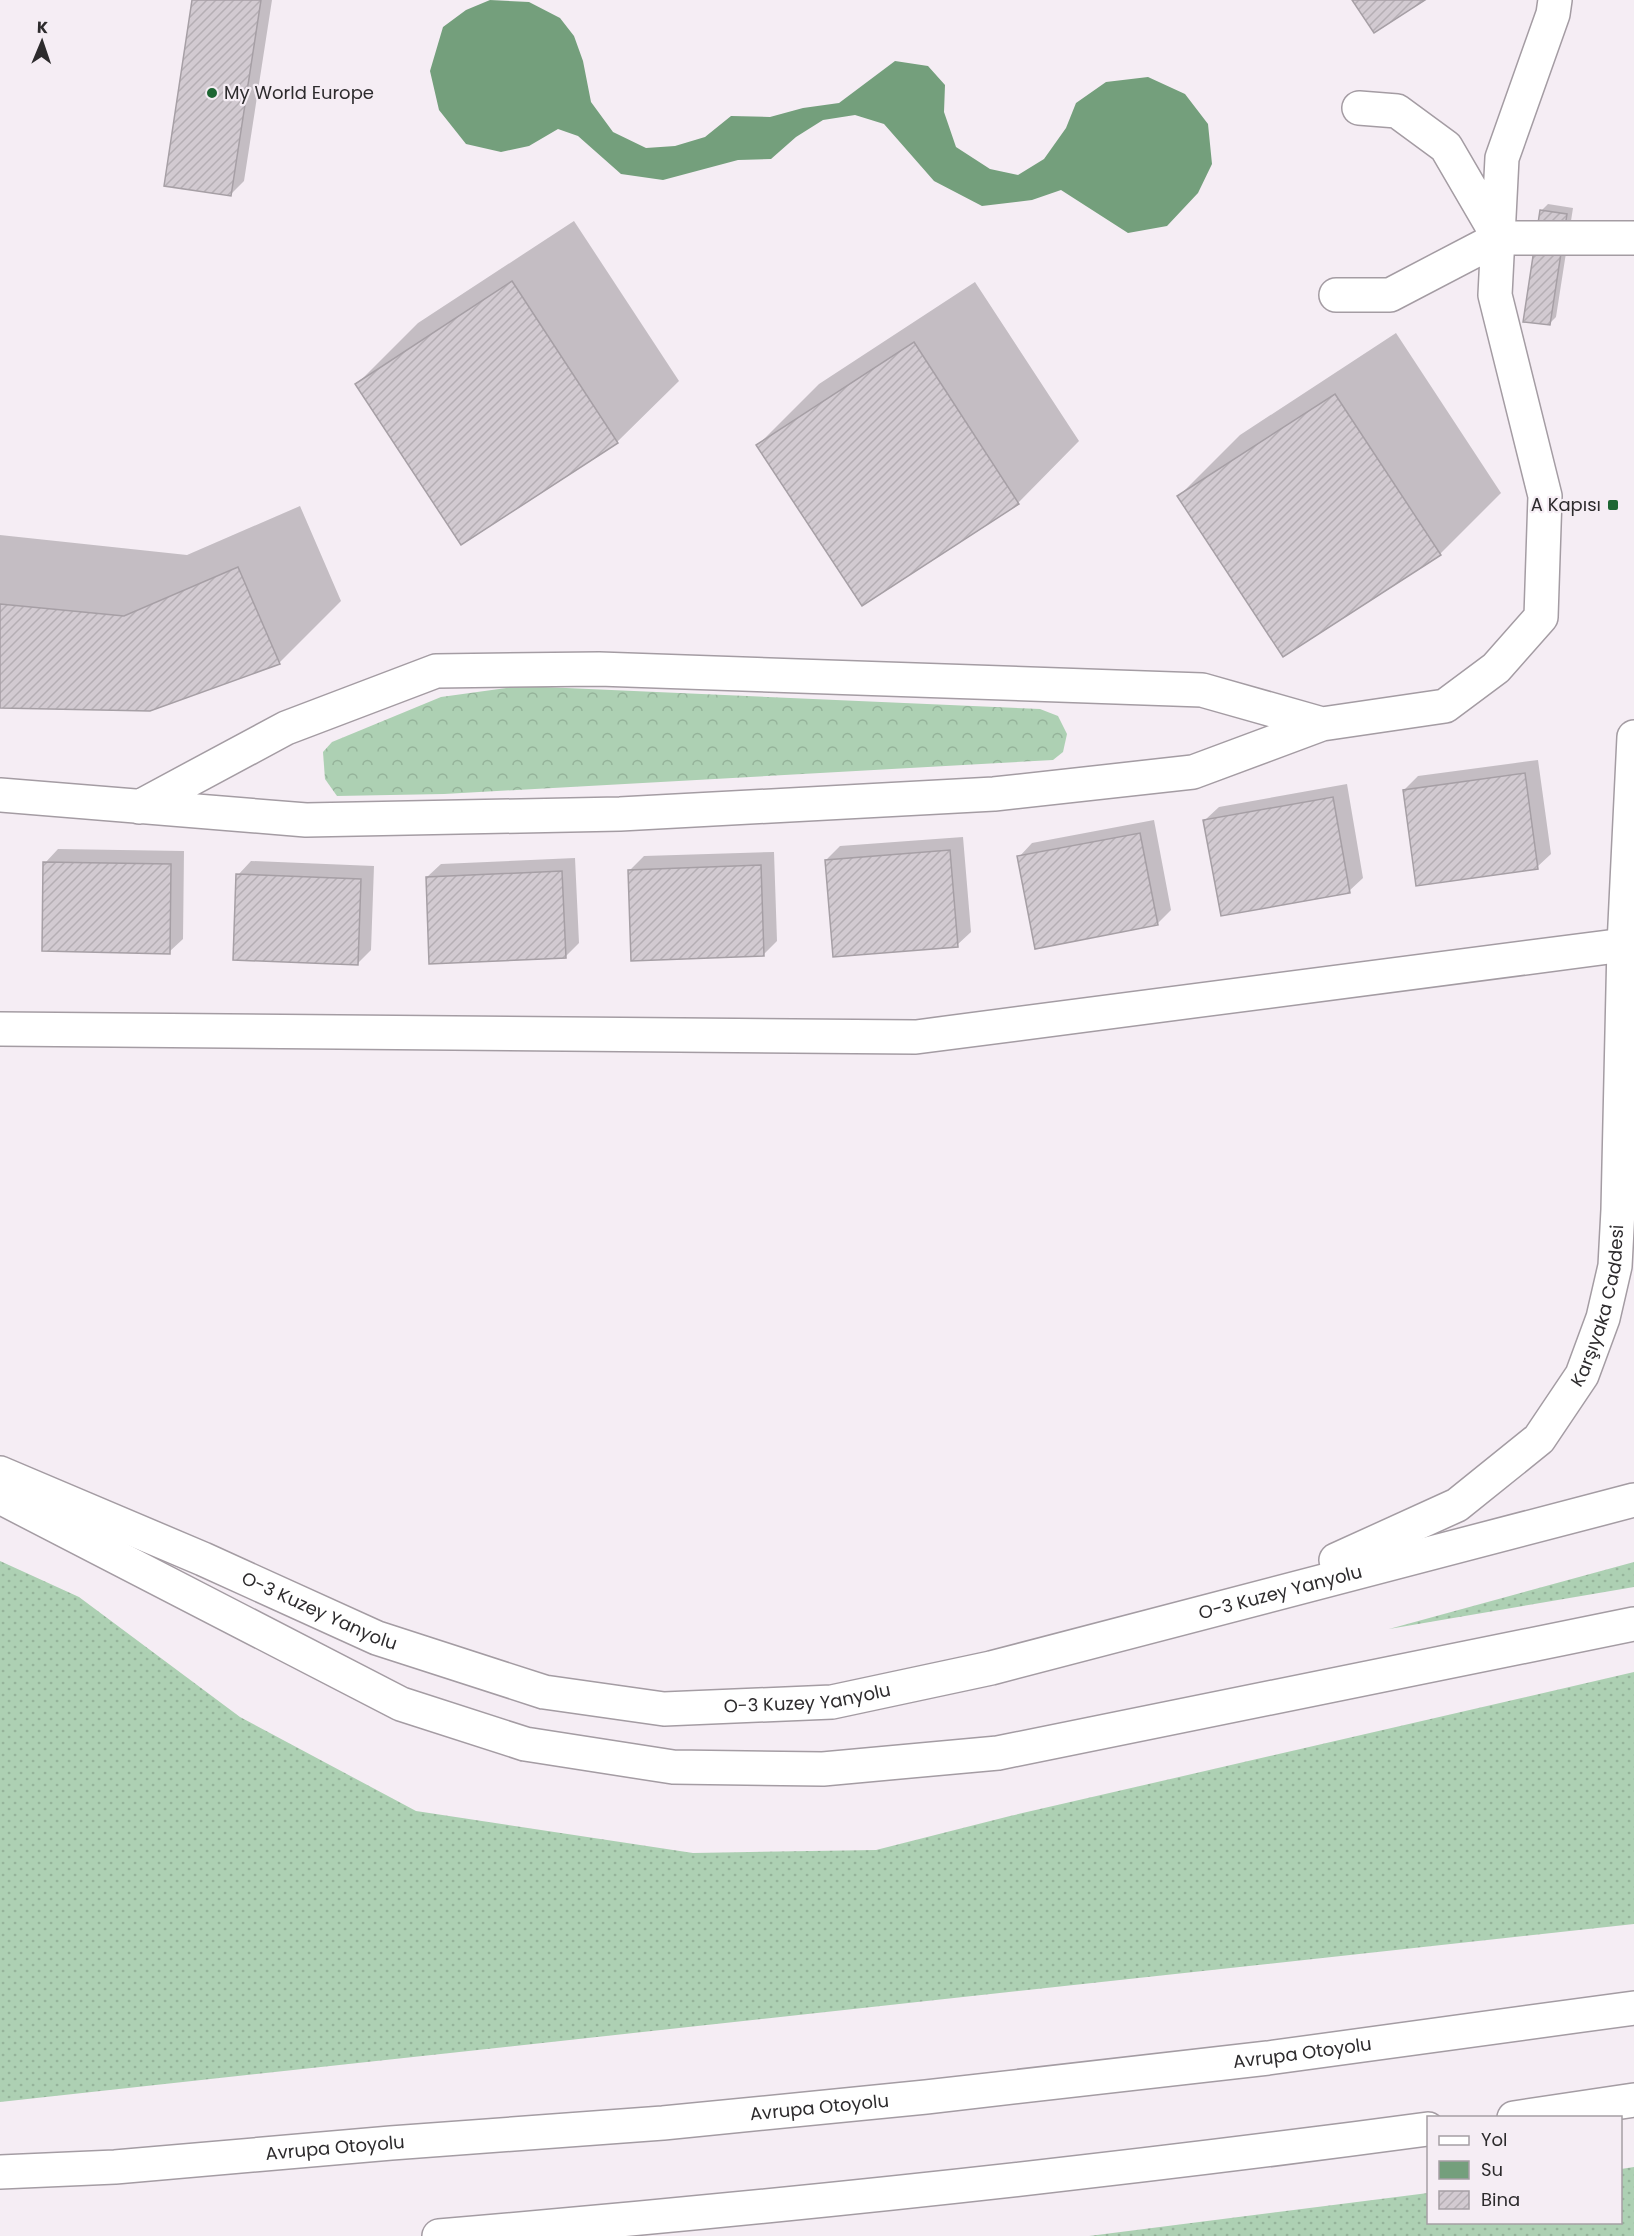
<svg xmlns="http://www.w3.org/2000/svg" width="1634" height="2236" font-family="Poppins,sans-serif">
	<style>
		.grass { fill: url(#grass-dots) }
		.forest { fill: url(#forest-crowns) }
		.water { fill: #749f7c }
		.shadow { fill: #0003 }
		.building { fill: url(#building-hatch); stroke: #a69fa5; stroke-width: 1.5 }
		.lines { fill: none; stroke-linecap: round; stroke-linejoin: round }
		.minor-casing { stroke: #a49ca3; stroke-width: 36 }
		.major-casing { stroke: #a49ca3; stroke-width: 36 }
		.highway-casing { stroke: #a49ca3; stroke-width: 36 }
		.minor { stroke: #fff; stroke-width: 33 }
		.major { stroke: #fff; stroke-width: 33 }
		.highway { stroke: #fff; stroke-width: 33 }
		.poi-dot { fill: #1d6633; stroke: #f5edf4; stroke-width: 2 }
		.labels { text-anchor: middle; stroke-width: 4.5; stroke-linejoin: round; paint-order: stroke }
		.poi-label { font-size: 18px; fill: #2d2b2d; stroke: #f5edf4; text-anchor: start }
		.street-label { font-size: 18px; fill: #2d2b2d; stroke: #f5edf4 }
	</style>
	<defs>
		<pattern id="grass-dots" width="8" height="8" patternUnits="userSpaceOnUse" patternTransform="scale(1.5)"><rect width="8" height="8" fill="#add0b3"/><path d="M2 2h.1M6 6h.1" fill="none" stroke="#95b39a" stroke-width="1.8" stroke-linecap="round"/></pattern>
		<pattern id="forest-crowns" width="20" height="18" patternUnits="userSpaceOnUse" patternTransform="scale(1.5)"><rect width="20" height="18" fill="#add0b3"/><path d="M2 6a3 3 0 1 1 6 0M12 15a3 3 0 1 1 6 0" fill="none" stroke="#95b39a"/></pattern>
		<pattern id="building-hatch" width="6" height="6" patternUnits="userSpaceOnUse" patternTransform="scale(1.5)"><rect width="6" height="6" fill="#d2cad1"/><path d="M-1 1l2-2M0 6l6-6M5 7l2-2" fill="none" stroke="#b5aeb4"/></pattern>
	</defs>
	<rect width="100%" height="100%" fill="#f5edf4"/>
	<path class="grass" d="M0,1561L79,1597L240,1717L416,1811L693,1853L876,1850L1010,1816L1634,1672V1924L0,2102Z
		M1634,1562V1587L1389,1629Z
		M1634,2167V2236H1089L1428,2193V2222H1620L1621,2169Z"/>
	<path class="forest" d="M521,686L1040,709L1058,716L1067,734L1063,752L1053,760L444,794L337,796L325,779L323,752L332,742L441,697Z"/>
	<path class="water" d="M490,0L529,2L560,18L574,36L583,61L591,102L613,132L646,148L675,146L705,137L731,116L770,117L803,108L839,103L895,61L928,66L945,85L944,112L956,147L990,169L1018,175L1044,159L1066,128L1076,103L1106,82L1148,77L1185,94L1208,124L1212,164L1198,193L1167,226L1128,233L1061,190L1032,200L982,206L934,181L884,124L855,115L823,120L796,137L771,159L738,160L663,180L621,174L578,136L558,129L529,146L501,152L466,144L439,110L430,71L443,27L466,10Z"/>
	<path class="shadow" d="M193,0H272L244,181L231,194Z
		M1548,204L1573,208L1556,317L1549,324L1541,211Z
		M574,221L679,381L617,442L357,384L418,323Z
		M975,282L1079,441L1018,503L863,604L758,445L819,384Z
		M1396,333L1501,493L1440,554L1179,496L1240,435Z
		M300,506L341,601L280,662L149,710L0,707V535L187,555Z
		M1538,760L1551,854L1537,867L1404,790L1418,776Z
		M1347,784L1363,878L1349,891L1205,820L1219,807Z
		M1154,820L1171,910L1157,924L1019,857L1032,843Z
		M963,837L971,932L957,945L826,860L840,846Z
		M58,849L184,851L183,939L169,952L45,863Z
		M774,852L777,941L763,955L630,870L644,856Z
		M575,858L579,943L565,957L427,877L441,864Z
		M251,861L374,866L371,950L357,964L238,875Z"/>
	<path class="building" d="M192,0H261L231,196L164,186Z
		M1352,0H1425L1374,33Z
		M1540,210L1567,214L1550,325L1523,322Z
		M512,281L618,443L461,545L355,384Z
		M914,342L1019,504L862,606L756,445Z
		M1335,394L1441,555L1283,657L1177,496Z
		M238,567L280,664L150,711L0,708V604L124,616Z
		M1525,773L1538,869L1416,886L1403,790Z
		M1333,797L1350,893L1221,916L1203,820Z
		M1140,833L1158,925L1035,949L1017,856Z
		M950,850L958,947L833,957L825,860Z
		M43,862L171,864L170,954L42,951Z
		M761,865L764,956L631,961L628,870Z
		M562,871L566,958L429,964L426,877Z
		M236,874L361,879L358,965L233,960Z"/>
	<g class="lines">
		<defs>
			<path id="minor" d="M1359,108L1397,111L1446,147L1499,238
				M1336,295H1390L1499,238H1634
				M0,795L306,820L620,814L994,794L1193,772L1322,724L1445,706L1496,668L1541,617L1545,496L1495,295L1502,158L1553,14L1555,0
				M139,807L286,728L436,671L599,669L1202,690L1322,724
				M0,1029L916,1037L1624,945L1634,948"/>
			<g id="major">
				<path id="s1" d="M0,1473L203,1559L377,1638L544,1692L664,1709L832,1702L991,1668L1634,1500"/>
				<path d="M0,1497L401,1704L525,1744L673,1767L823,1769L998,1753L1634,1624"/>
				<path id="s2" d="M1336,1560L1457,1505L1539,1439L1582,1375L1603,1318L1615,1266L1618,1210L1624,945L1634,737"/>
			</g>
			<g id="highway">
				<path d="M1514,2118L1634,2100"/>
				<path id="s3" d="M0,2172L115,2167L391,2143L663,2123L926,2097L1268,2058L1634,2008"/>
				<path d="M439,2236C770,2208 1100,2173 1428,2129"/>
			</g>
		</defs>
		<use href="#minor" class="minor-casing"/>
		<use href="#major" class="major-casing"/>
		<use href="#highway" class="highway-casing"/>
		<use href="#minor" class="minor"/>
		<use href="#major" class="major"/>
		<use href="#highway" class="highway"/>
	</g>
	<g class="poi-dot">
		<circle cx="212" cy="93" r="6"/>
		<rect x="1607" y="499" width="12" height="12" rx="3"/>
	</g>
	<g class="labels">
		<g class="poi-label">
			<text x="224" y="99">My World Europe</text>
			<text x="1601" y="511" text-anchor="end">A Kapısı</text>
		</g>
		<g class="street-label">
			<text dy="6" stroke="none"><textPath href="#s2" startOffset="387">Karşıyaka Caddesi</textPath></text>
			<text dy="6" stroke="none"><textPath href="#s1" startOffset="1338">O-3 Kuzey Yanyolu</textPath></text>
			<text dy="6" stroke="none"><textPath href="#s1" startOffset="348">O-3 Kuzey Yanyolu</textPath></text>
			<text dy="6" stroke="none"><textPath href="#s1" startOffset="852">O-3 Kuzey Yanyolu</textPath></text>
			<text dy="6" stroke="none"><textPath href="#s3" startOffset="1308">Avrupa Otoyolu</textPath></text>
			<text dy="6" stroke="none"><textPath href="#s3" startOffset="822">Avrupa Otoyolu</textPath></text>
			<text dy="6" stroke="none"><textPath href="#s3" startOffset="336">Avrupa Otoyolu</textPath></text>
		</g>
	</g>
	<rect x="1427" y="2116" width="195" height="108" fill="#f5edf4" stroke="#a59fa4" stroke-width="1.5"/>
	<rect x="1439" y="2136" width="30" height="9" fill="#ffffff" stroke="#a59fa4" stroke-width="1.5"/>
	<text x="1481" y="2146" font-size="18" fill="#2d2b2d">Yol</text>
	<rect x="1439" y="2161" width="30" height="18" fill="#749f7c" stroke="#a59fa4" stroke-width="1.5"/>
	<text x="1481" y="2176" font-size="18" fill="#2d2b2d">Su</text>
	<rect x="1439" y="2191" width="30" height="18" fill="url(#building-hatch)" stroke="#a59fa4" stroke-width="1.5"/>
	<text x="1481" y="2206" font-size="18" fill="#2d2b2d">Bina</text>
	<g transform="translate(42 42) rotate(2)" stroke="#f5edf4" stroke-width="4.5" paint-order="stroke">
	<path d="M0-4.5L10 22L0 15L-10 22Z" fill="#2d2b2d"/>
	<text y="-9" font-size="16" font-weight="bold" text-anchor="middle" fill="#2d2b2d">K</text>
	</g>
</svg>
